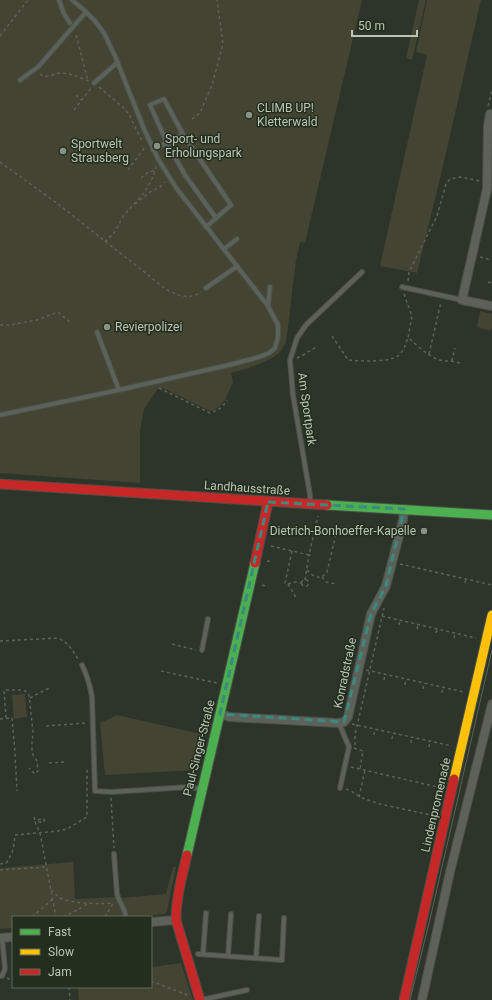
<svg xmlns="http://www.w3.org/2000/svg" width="492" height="1000" font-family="Roboto,sans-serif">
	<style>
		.green { fill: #443 }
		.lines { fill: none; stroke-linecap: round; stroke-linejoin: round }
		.lane-casing { stroke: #4a4f47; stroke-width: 6 }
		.street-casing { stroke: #4a4f47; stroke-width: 10 }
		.fast-casing { stroke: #4a4f47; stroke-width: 11 }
		.slow-casing { stroke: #4a4f47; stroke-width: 11 }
		.jam-casing { stroke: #4a4f47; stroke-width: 11 }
		.path { stroke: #5d625a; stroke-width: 1.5; stroke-dasharray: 3 3; stroke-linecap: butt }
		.lane { stroke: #5c6259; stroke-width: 4 }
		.street { stroke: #5c6259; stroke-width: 8 }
		.fast { stroke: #4caf50; stroke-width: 9 }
		.slow { stroke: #ffc107; stroke-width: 9 }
		.jam { stroke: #c62828; stroke-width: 9 }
		.tram { stroke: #5c625a; stroke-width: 1 }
		.marked { fill: none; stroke: #3a8a80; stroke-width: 3; stroke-dasharray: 8 5; stroke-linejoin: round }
		.poi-dot { fill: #889283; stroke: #232e1e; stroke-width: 1.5 }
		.labels { text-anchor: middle; stroke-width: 3; stroke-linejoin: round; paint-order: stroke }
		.poi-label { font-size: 12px; fill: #b9c4b4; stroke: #232e1e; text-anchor: start }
		.street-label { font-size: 12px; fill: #b9c4b4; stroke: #232e1e }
	</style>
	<rect width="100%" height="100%" fill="#2d3429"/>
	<path class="green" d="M0,0H362L305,243L300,242L296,260L286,343C283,346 281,351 279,353C268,362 245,370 231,373L233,382L225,400L220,406L212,411L208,410L163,388L157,390L144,409L140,431V483L0,473Z
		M419,0H426L412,60L406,58Z
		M427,0H481L443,166L417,273L380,266L427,55L416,52Z
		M480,311L492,314V328L490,331L477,327Z
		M25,694L27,717L14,719L12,695Z
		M117,715L205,735L196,770L105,775L100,723Z
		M73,862L75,899L115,897L124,917H13V928L0,929V868Z
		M173,867H176L167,911L164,914L138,917H130L120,898L166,894Z
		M151,962L152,967L181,963L193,1000H79L78,987H151Z"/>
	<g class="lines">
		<defs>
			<path id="lane" d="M59,0L64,14L70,23
				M20,80L38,67L86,12
				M94,83L118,62
				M153,150L183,134
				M206,227L231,205L184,136L164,99L150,105L167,143L185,175L216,218
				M224,249L237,239
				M402,287L462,300
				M206,288L236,267
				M268,306L270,287
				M97,332L119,390
				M0,415L119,390L233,364L259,357L269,353L275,348L278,337V325L268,306L177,189L158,159L144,129L115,56L104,33L95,21L84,10L72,0
				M310,503V495L293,395L290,360L297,338L306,325L362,272
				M202,650L208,619
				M82,665C87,675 90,685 92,697L95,791L111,792L189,787L201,789
				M339,723L349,747L340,788
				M114,854L117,894C119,902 125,909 126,917
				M198,954L282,960L284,918
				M203,954L206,913
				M228,956L231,914
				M256,958L259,916
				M0,976H2L5,969L2,937
				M201,1000L247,990"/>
			<path id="street" d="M490,114L488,126L487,189L462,300L492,306
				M220,714L230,717L339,723L344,722L348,717L371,614L386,586L403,520L404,509
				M151,922L176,920
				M0,938L13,937
				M422,1000L450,872L492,704"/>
			<path id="fast" d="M327,505L492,515
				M187,855L255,563"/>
			<path id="slow" d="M454,779L492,615"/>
			<path id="jam" d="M0,484L327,505
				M255,563L268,502
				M187,855C182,876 176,898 176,920L200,1000
				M404,1000L454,779"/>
		</defs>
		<use href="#lane" class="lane-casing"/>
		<use href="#street" class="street-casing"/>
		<use href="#fast" class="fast-casing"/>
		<use href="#slow" class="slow-casing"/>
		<use href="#jam" class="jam-casing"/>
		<path class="path" d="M76,35L88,81
			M0,36L28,0
			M40,74C47,80 53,73 61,73C70,73 81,78 89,81
			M99,87L125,109L130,116L142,141
			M76,95L81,100
			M488,106L492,90
			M74,110L91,88
			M192,119L200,113L212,85L223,44L217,0
			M0,162L58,204L167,290C179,296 190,300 201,292
			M128,170L146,146
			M141,178L147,173L155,170
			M135,204L150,192L160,187L165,182
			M105,242L114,233L124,215L144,193L154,175L156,166
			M480,257L492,260
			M408,281L409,272L437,216L446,184L450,179L460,177L480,181
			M488,282L492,283
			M404,294L412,316L408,338L411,340C421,349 437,365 452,360L455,348
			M0,325H9L37,320L58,312L72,324
			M332,336L348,360C360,361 390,363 399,355C404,351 405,345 408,338
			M429,354L441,302
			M297,358L303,355L316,347
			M451,361L460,363
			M159,388L210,413C219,410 223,407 227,400
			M308,530L318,533
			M271,546L309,555L318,516
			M292,551L285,583L288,584L295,596L296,600
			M267,561L272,562
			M400,564L492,585
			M307,570C312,575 315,578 322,577L327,572L337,530
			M322,577L326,582L337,584
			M301.5 583a3.5 3.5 0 1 1 7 0a3.5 3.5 0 1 1-7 0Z
			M305,580L309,555H313
			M465,583L466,579
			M288,584L296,582L302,583
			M262,585L266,586
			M382,616L476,638
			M399,625L400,620
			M417,629L418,624
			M436,633L437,629
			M454,638L455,633
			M0,641L58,638C68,642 73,651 78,659
			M172,644L196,650
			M366,670L464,692
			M161,671L217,683
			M384,680L385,674
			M405,685L406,679
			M423,689L424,683
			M442,693L443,687
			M30,698L49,688
			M6,718L4,690H23L27,692L29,695L33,732L32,743V753L37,761L38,771L35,774L29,768
			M0,719L12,718L15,753L17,791
			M352,724L452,746
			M46,726L86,723V725
			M374,735L375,729
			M392,739L393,733
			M411,743L412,737
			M355,745V735L384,608
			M429,747L430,741
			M354,748L363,751L360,769
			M49,763L65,762
			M351,767L442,788
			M346,789L351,791L362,798L380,804L435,816
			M359,797L365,770
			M111,798L114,848
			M34,817L35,820L44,819V822H35L40,833L56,917
			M0,864L6,863C13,854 14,846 15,835L58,831L67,829L87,817V769
			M0,870L46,867
			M51,890C54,892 57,896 60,898C73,904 99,904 113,903
			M32,917L53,899
			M63,917L83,907L87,904
			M105,917L114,902
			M7,978L9,979L13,978
			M151,981L187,995
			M69,987L70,1000"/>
		<use href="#lane" class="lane"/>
		<use href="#street" class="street"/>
		<use href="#fast" class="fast"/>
		<use href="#slow" class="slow"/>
		<use href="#jam" class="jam"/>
		<path class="tram" d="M410,1000L430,919L492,650"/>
	</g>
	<path class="marked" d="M268,502L404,509L386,586L371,614L344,722L220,714Z"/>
	<g class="poi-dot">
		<circle cx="249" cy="115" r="4"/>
		<circle cx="157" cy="146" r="4"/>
		<circle cx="63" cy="151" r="4"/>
		<circle cx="107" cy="327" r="4"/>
		<circle cx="424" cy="531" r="4"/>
	</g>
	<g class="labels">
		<g class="poi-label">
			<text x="257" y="112">CLIMB UP!<tspan x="257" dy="14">Kletterwald</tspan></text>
			<text x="165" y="143">Sport- und<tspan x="165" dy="14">Erholungspark</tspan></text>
			<text x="71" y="148">Sportwelt<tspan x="71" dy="14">Strausberg</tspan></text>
			<text x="115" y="331">Revierpolizei</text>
			<text x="416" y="535" text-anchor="end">Dietrich-Bonhoeffer-Kapelle</text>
		</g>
		<g class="street-label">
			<text transform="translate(307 409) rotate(82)" y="4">Am Sportpark</text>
			<text transform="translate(247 488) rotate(4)" y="4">Landhausstraße</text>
			<text transform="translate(345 673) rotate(-78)" y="4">Konradstraße</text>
			<text transform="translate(199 748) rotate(-76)" y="4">Paul-Singer-Straße</text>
			<text transform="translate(436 805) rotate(-77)" y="4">Lindenpromenade</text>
		</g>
	</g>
	<rect x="12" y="916" width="140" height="72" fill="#232e1e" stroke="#5f6a5a"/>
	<rect x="20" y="929" width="20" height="6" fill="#4caf50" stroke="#5f6a5a"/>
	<text x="48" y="936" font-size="12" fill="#b9c4b4">Fast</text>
	<rect x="20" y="949" width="20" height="6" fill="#ffc107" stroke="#5f6a5a"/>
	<text x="48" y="956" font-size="12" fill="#b9c4b4">Slow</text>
	<rect x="20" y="969" width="20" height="6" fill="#c62828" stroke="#5f6a5a"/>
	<text x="48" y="976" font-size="12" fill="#b9c4b4">Jam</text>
	<path d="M352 30v6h65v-6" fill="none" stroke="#b9c4b4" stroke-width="2"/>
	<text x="358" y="30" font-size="12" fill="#b9c4b4" stroke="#232e1e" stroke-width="3" paint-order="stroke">50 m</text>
</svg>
